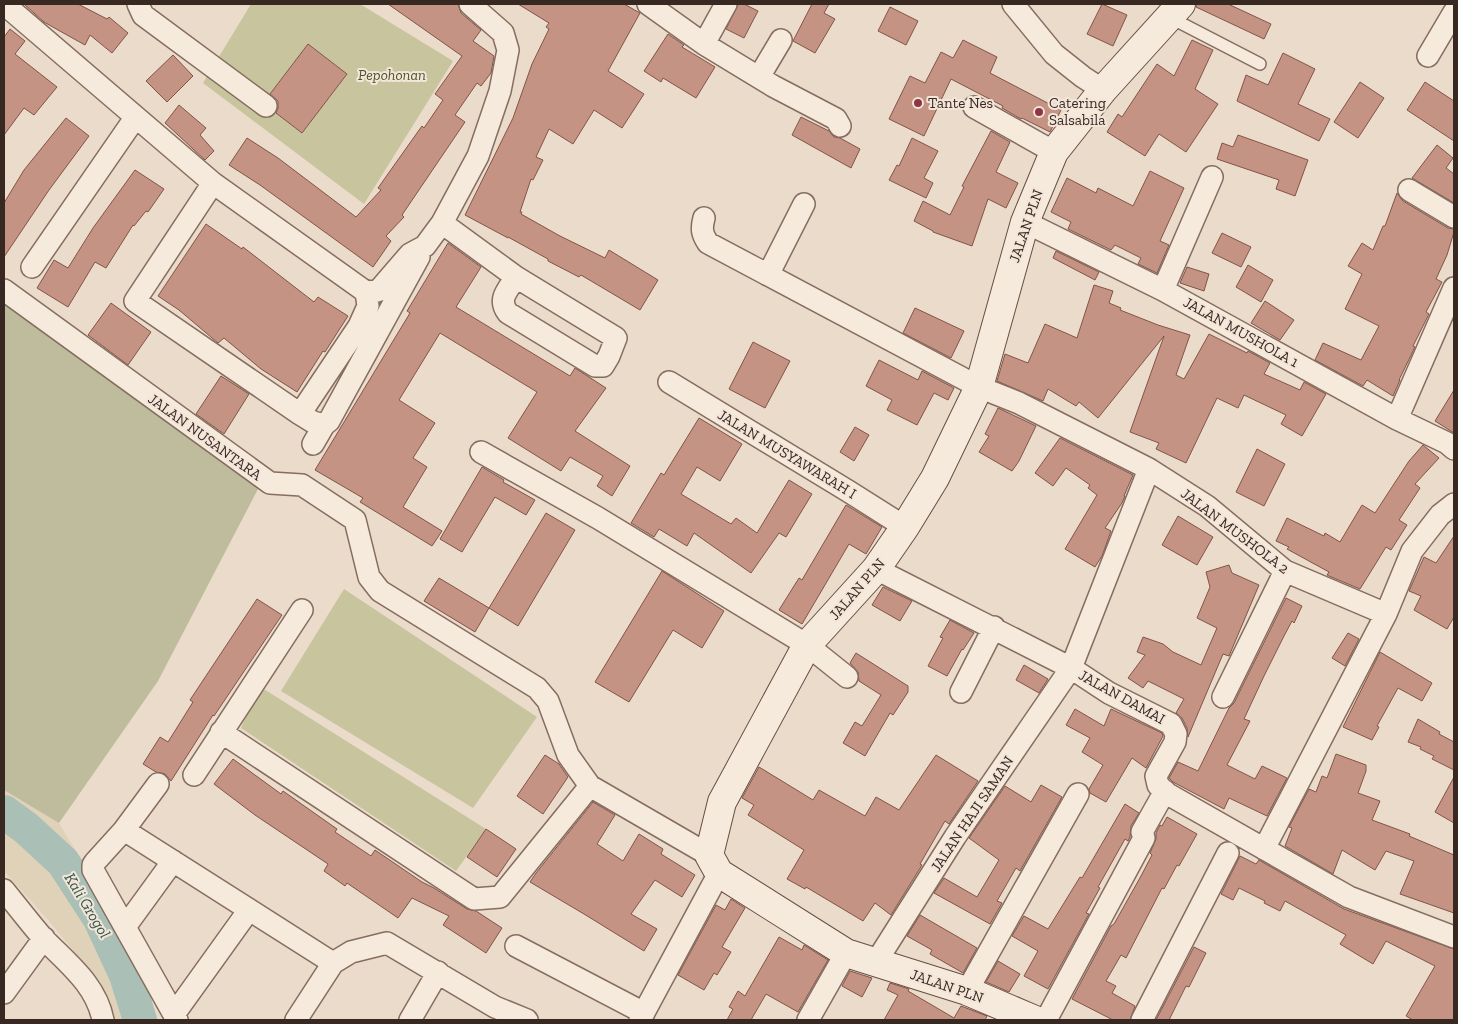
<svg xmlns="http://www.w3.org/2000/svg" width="1458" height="1024" font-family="'Zilla Slab',serif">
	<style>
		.farmland { fill: #dfd2b8 }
		.green { fill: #c8c59e; fill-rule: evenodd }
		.cemetery { fill: #bebc9c }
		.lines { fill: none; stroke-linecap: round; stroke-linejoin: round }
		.river { stroke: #aabfb5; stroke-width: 34 }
		.building { fill: #c59384; stroke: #825448 }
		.lane-casing { stroke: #856d60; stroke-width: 14 }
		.street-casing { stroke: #856d60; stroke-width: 24 }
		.secondary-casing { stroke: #674e43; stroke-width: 30 }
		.lane { stroke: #f6eadc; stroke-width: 11 }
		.street { stroke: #f6eadc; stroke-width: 21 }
		.secondary { stroke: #f6eadc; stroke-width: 28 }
		.poi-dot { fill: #8e3647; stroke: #f3e6d9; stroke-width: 2 }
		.labels { text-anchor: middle; stroke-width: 4; stroke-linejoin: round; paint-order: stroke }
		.park-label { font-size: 15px; font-style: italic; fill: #4f522a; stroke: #f3e6d9 }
		.poi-label { font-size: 15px; fill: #372822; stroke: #f3e6d9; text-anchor: start }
		.street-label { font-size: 15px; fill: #372822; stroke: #f3e6d9 }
		.water-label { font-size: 16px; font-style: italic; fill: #33564d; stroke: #f3e6d9 }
	</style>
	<rect width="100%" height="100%" fill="#ebdbca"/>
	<path class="farmland" d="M4,790L59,823L115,917L151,1020H113L101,984L49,921L4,871Z"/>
	<path class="green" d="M251,4H360L453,61L364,204L203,83ZM308,44L347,74L302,133L263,103Z
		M344,589L537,717L473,808L281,691Z
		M259,686L486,829L456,871L241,728Z"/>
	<path class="cemetery" d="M4,296L259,487L158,681L59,823L4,790Z"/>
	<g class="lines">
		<path class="river" d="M4,812L26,828L63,862L100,919L126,975L140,1020"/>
	</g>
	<path class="building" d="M24,4H78L107,19L109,17L128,33L112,53L90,35L85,45L58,30L44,22Z
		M388,4H458L461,13L481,30L473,41L494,56L491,73L481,86L477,83L455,115L465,122L402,215L404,217L386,236L391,241L373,267L260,185L229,165L247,138L278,158L356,217L381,190L378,188L395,164L422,126L424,128L443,100L435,94L462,56Z
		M518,4H624L640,13L608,71L644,94L622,128L594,110L573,144L549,129L536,157L543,160L533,180L531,179L520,212H522L521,214L560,236L605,258L609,250L658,280L640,310L581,275L579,277L548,261V259L508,237V238L465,215L513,118L532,64L549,29L546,27L549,23Z
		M738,4H744L758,11L744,38L726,29Z
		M812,4H829L824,13L835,19L815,53L793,41Z
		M1102,4L1127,15L1113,46L1087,34Z
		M1196,4H1228L1271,24L1264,39L1196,7Z
		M890,7L918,21L906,45L878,31Z
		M10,29L25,41L15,54L57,87L34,115L24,108L4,135V37Z
		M668,34L684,45L682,47L715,67L696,98L663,78L661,82L644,71Z
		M963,40L997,57L990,73L1061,110L1050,132L1022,118L1021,119L1002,108L1003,106L951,79L924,136L889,119L910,76L925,83L941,52L953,58Z
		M1192,40L1213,50L1195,89L1218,104L1186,152L1159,134L1145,156L1107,132L1118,114L1122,117L1157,64L1174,76Z
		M308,44L347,74L302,133L276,113L278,108V101L270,94Z
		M1283,53L1315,69L1298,104L1330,119L1319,141L1237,101L1246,75L1268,85Z
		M173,55L193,76L167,102L146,81Z
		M1360,82L1384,98L1358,138L1334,122Z
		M1425,82L1454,101V141L1407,110Z
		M179,105L206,128L200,135L214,151L205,160L165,123Z
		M801,117L829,131L834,137L840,138L860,149L851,168L792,135Z
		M66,118L89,136L49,190L4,257V203L24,170Z
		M991,131L1010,142L996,172L1018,183L1006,208L988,199L972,246L933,232V231L914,221L923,201L950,215L964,187L962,186Z
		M1238,135L1308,160L1295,196L1276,189L1279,180L1217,159L1222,143L1233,147Z
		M912,138L938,151L924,178L933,183L926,198L889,180L897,165L899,166Z
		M1437,145L1453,158L1446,168L1454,174V203L1412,178Z
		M135,170L164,189L148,212L146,211L134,226L133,225L106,268L95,262L68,307L37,288L54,260L68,268L93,228Z
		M1150,171L1184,188L1160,241L1169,245L1157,273L1138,264L1141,258L1115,245L1111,250L1068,229L1071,222L1051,212L1067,178L1096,193L1098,188L1133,206Z
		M1397,193L1403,201L1448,228L1454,229V232L1447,255L1436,279L1442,282L1426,312L1429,314L1413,346L1415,347L1399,380H1400L1393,396L1367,380L1363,386L1315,360L1323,343L1361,360L1379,326L1345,309L1362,274L1348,266L1362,243L1373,250L1383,226H1385Z
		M206,224L242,249L243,247L314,302L318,297L348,316L325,352L323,351L297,392L261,369L224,338L218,343L179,310L158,296Z
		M1222,233L1251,247L1241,267L1212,253Z
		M448,243L481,267L456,307L570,376L575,368L606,388L575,431L630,466L612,496L597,486L603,476L570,457L561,471L508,438L537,392L440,333L399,400L435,423L413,458L427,467L403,507L442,531L432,546L360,502L363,498L315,470L410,313L407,311Z
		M1056,251L1099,272L1095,280L1053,258Z
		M1248,265L1273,280L1261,302L1236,287Z
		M1187,267L1209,274L1204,291L1180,283Z
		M1094,285L1113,291L1109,303L1121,308L1120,310L1158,325L1190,335L1176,375L1184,379L1209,334L1247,353L1248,351L1270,363L1264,374L1300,390L1304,382L1326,394L1302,436L1281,424L1286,415L1244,395L1238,408L1217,398L1186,463L1156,449L1159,443L1130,432L1164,336L1098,418L1079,402L1076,406L1048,389L1043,401L997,381L1005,354L1028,363L1045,324L1077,338Z
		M1265,301L1294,320L1280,340L1251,323Z
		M111,303L151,332L128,365L88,335Z
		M915,308L964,331L951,358L903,333Z
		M753,342L790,361L765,408L729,389Z
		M879,360L918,380L922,371L954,388L948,400L934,393L917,425L887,410L892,400L866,386Z
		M221,376L249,394L224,434L196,414Z
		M1454,390V433L1435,421Z
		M998,408L1036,426L1019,461L1012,471L979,452L989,436L985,434Z
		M699,418L742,444L720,481L697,467L681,494L731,524L736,518L757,533L789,480L812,494L786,537L779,533L751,573L694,533L687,546L659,529L654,537L631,523L661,473L664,475Z
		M855,427L869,435L854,461L840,452Z
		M1060,438L1133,475L1124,496H1125L1122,503L1105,528L1111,531L1102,556L1095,567L1065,549L1097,495L1088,488L1090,485L1066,468L1053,486L1035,473Z
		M1423,445L1439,458L1415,484L1420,488L1399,520L1407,525L1391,550L1386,547L1360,589L1329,576L1327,575L1329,572L1287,549L1289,547L1276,541L1287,518L1324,536L1325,533L1340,542L1362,505L1375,513L1409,461Z
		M1257,449L1285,464L1264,506L1236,492Z
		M482,467L504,480L503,482L535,500L526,515L495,497L462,552L440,539Z
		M846,505L882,527L866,554L849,544L802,624L779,610L799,578L802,580Z
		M546,513L575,530L518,626L489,608Z
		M1178,516L1213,537L1197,565L1162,545Z
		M1454,536V617L1447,629L1414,610L1421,596L1409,591L1424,557L1436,563Z
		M1229,565L1232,573L1259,585L1229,656L1223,654L1188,737L1187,728L1182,718L1176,713L1184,699L1148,681L1143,688L1128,678L1145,655L1137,652L1143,637L1163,644L1173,652L1201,665L1217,628L1197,618L1210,587L1206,572Z
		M662,571L724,611L702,648L673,630L629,702L595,682Z
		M439,578L489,608L475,632L424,601Z
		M883,587L912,601L900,621L872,605Z
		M1286,598L1302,606L1294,623L1292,621L1284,636L1264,676L1244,719L1250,721L1227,765L1255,779L1262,766L1287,778L1267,816L1229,798L1224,809L1173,782L1169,778L1178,762L1198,771L1229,708L1234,703Z
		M257,599L282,615L214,716L213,715L171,781L165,774L156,772L143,764L160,737L168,742L193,702L190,700Z
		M950,620L974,633L963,650L962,649L947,676L928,666L943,638L940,637Z
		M1348,633L1359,639L1345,666L1332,658Z
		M1380,652L1432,683L1422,701L1398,688L1377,726L1379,727L1372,740L1343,727Z
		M856,653L908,686V692L893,715L890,713L865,756L843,743L855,722L862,726L881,695L859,681L858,672L850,663Z
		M1024,665L1048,679L1039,693L1016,680Z
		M1075,709L1104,726L1111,709L1162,733L1163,736L1146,768L1132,758L1106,802L1090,793L1089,789L1103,765L1082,752L1090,738L1066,725Z
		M1418,719L1440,732L1439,734L1454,742V770L1432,759L1434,756L1420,749L1421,747L1408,742Z
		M1336,754L1366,765V771L1358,793L1380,801L1372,820L1410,834L1409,836L1454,855V913L1400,894L1414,861L1386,851L1375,870L1342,850L1333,874L1285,846L1292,828L1289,827L1309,789L1316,792L1322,776L1327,778Z
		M545,755L559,764L568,777L543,814L517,796Z
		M936,755L978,781L949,824L945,821L920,864L922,865L891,915L875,903L863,921L806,887L805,889L787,879L804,850L748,815L754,805L742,798L759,767L813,800L819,790L865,816L876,797L899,810Z
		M233,759L281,794L283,791L337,829L335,832L371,856L375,850L422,882L434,888L467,909L476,911L502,928L486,953L443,925L449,916L412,898L398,918L347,883L345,886L324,871L328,864L255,815L214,784Z
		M1454,777V823L1435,812Z
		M1041,785L1062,797L1020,871L1016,868L997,901L1002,903L990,924L934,893L944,878L977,897L999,860L969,838L1005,786L1031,802Z
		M593,802L615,815L597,844L623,861L639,834L663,849L661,854L695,875L682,897L655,880L631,914L657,929L644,951L584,914L530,882L536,873Z
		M1125,804L1139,813L1131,826L1130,837L1128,841L1125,839L1098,887L1100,888L1086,913L1089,914L1048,989L1024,976L1038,951L1012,936L1024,916L1048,929L1080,877L1082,878Z
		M1167,817L1197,834L1179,866L1177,865L1164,889L1162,888L1126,958L1121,955L1106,981L1116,986L1112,993L1135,1006L1130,1020H1113L1072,999L1111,926L1114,924L1141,876L1152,855L1150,853L1156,839V833L1160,825L1162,826Z
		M486,829L516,849L497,877L467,857Z
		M1240,856L1256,864L1259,860L1344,909L1454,949V1020H1413L1406,1016L1435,966L1386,941L1373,964L1340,944L1346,935L1285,901L1280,911L1264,903L1265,901L1239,888L1233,900L1221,894Z
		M731,899L745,908L722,947L731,952L717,975L714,973L704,990L678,975L716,905L725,910Z
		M920,915L977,948L963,973L930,954L932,950L907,936Z
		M779,937L802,950L804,945L828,960L798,1012L766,994L751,1020H727L733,1009L729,1007L738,991L745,996Z
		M1194,947L1206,953L1189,987L1186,986L1169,1020H1156Z
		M998,961L1020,974L1009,992L986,982Z
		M850,971L872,978L862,997L842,986Z
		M890,983L909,989L908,991L954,1018L961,1006L987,1016L985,1020H884L898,995L887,990Z"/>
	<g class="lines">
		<defs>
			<path id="lane" d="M1169,17L1260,64"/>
			<path id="street" d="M4,4L213,183
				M138,4L143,15L266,106
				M648,4L704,44L773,86L836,119L840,126
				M1013,4L1054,54L1083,77L1103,90
				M704,44L726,4
				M1428,56L1454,12
				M759,77L781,40
				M974,107L1054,152
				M1409,190L1454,217
				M704,218C701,229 702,234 708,243L979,387L1019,403L1149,469L1207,506L1285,571L1386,614
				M1025,222L1163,290L1397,419L1447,443L1454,449
				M442,223L516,277L616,338L609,356L603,366H595L508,313C497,299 508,290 516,277
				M32,267L135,118
				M768,275L804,204
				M4,290L270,483L302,485L355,520L369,577L380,591L537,688L548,701L568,755L590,786
				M1163,290L1212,177
				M366,292L368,306L359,326L300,414L135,301L213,183L366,292L378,291L410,254L425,246L442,223L478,156L500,91L508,50L503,33L470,4
				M669,382L848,491L905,527
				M300,414L313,422L324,425L329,421L419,257
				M1397,419L1454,288
				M313,444L324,425
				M481,452L598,518L807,645L847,677
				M876,569L1071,668L1109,693L1171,724L1176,734L1175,742L1156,776L1158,785L1166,793L1349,897L1454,937
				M961,692L994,627
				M1223,697L1285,571
				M221,732L474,899L500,897L590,786L709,855
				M194,775L302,610
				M158,784L124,830L95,862L93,865V870L177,1020
				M124,830L333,963
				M1264,849L1386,614L1412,551L1440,515L1454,504
				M4,890C17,906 30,923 43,938C67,963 96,984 103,1020
				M125,927L173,861
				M516,946L644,1013
				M876,962L955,837L1071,668L1149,469
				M967,991L1078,794
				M4,993L44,938
				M175,1013L249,910
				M296,1020L333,963L351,952L387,943L495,1007L527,1020
				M410,1020L438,972
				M640,1020L719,873
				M808,1020L846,953
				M1046,1020L1144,838L1142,832L1165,791
				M1142,1020L1228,853"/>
			<path id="secondary" d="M1035,1020L967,991L846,953L719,873L709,855L722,802L807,645L876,569L905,527L935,478L979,387L1025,222L1054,152L1103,90L1181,4"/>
		</defs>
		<use href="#lane" class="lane-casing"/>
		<use href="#street" class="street-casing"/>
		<use href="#secondary" class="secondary-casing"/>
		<use href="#lane" class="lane"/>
		<use href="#street" class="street"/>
		<use href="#secondary" class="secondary"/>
	</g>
	<g class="poi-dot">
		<circle cx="918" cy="103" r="5"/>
		<circle cx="1039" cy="112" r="5"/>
	</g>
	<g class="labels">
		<g class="park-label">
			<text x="392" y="80">Pepohonan</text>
		</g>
		<g class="poi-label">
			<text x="928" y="108">Tante Nes</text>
			<text x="1049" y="108">Catering<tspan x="1049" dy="17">Salsabila</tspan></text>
		</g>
		<g class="street-label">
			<text transform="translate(1026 226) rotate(-71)" y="5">JALAN PLN</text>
			<text transform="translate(1241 332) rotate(29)" y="5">JALAN MUSHOLA 1</text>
			<text transform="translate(205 437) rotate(36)" y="5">JALAN NUSANTARA</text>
			<text transform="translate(787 454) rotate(31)" y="5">JALAN MUSYAWARAH I</text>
			<text transform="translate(1235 531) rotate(37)" y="5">JALAN MUSHOLA 2</text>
			<text transform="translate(857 589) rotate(-49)" y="5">JALAN PLN</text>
			<text transform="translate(1122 697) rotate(29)" y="5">JALAN DAMAI</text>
			<text transform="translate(972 814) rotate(-56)" y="5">JALAN HAJI SAMAN</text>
			<text transform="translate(947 986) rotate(19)" y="5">JALAN PLN</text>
		</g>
		<g class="water-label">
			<text transform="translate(88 905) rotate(59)" y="6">Kali Grogol</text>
		</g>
	</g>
	<rect width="1458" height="1024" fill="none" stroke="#372822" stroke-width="10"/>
</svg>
